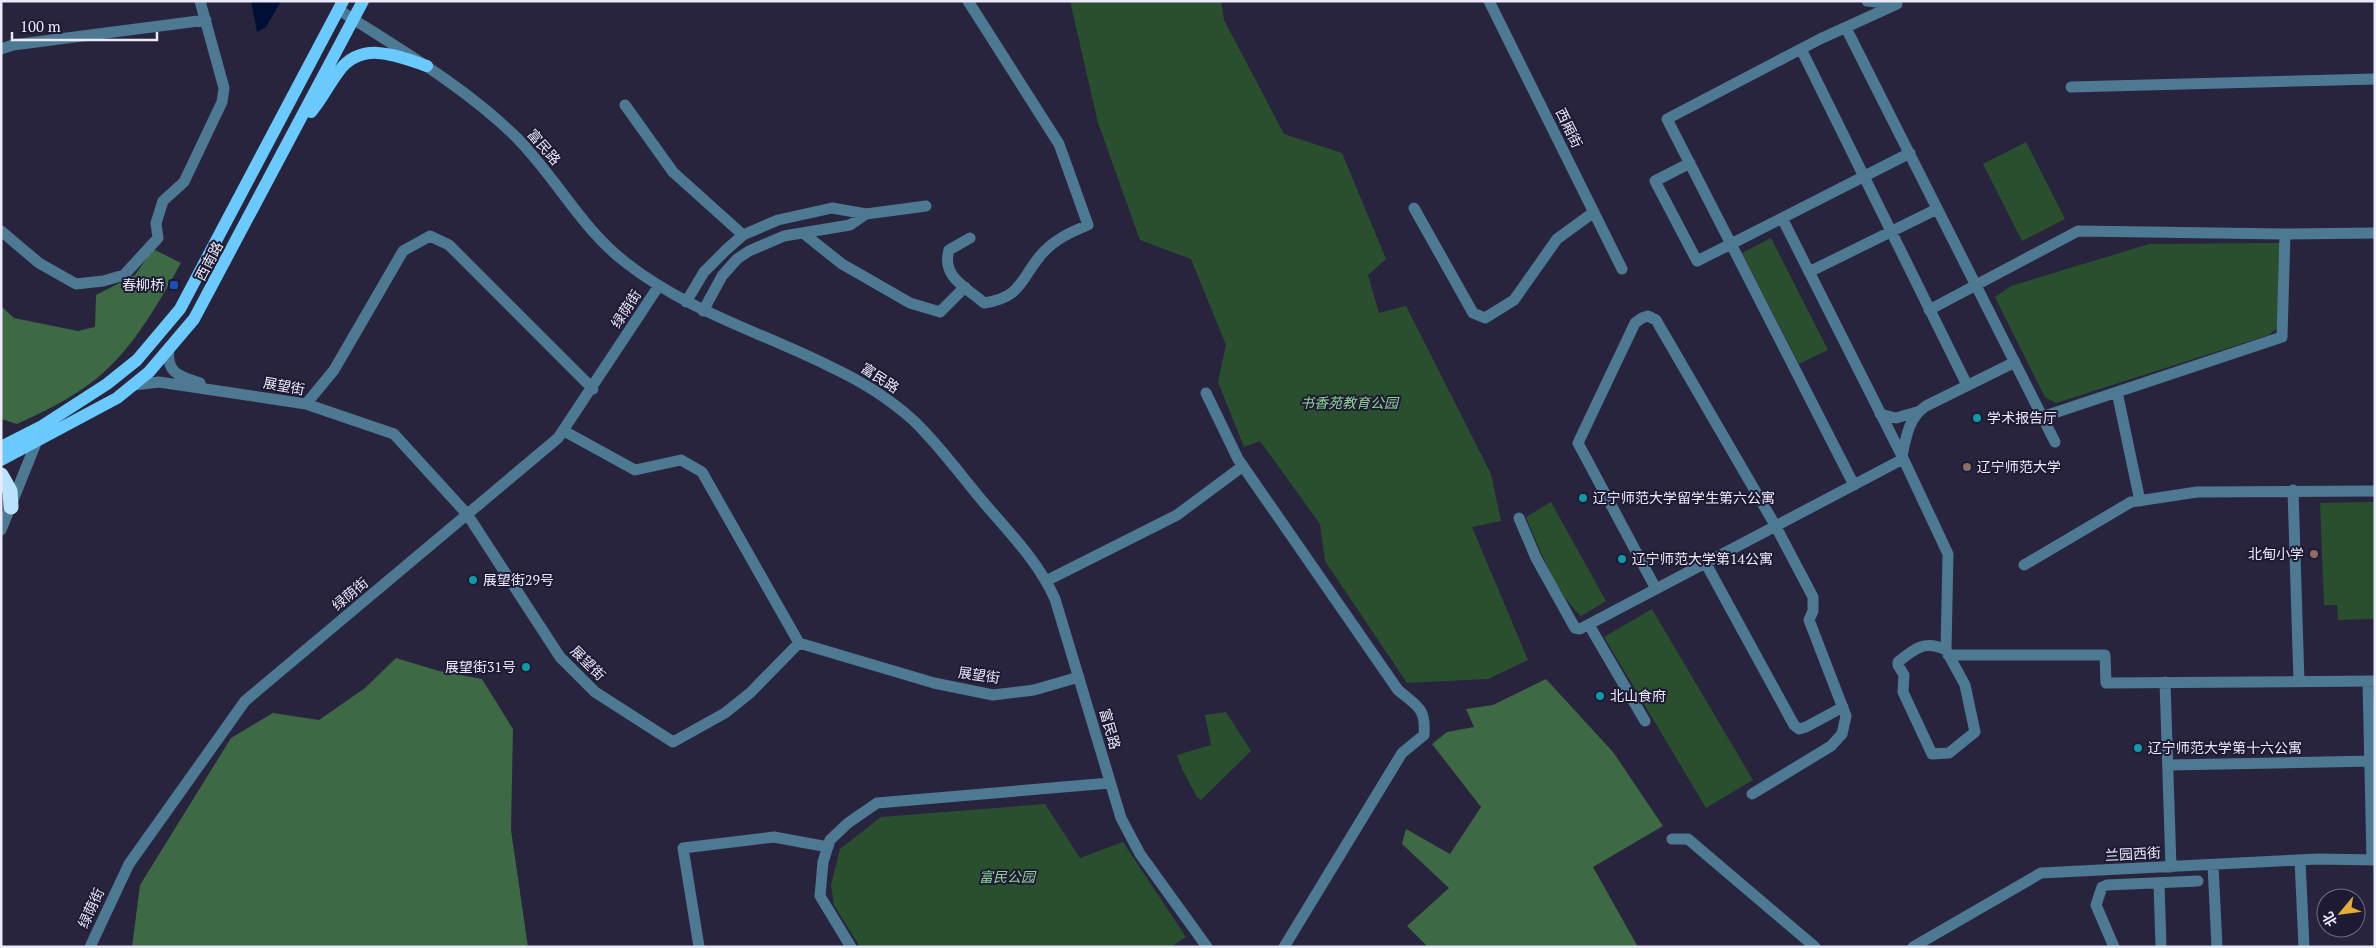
<svg xmlns="http://www.w3.org/2000/svg" width="2376" height="948" font-family="'PT Serif','Noto Sans SC',serif">
	<style>
		.green { fill: #294f2f }
		.forest { fill: #3d6944 }
		.water { fill: #001034 }
		.lines { fill: none; stroke-linecap: round; stroke-linejoin: round }
		.minor { stroke: #4d7992; stroke-width: 11 }
		.major { stroke: #6acafe; stroke-width: 12 }
		.highway { stroke: #b9e3fc; stroke-width: 15 }
		.transit-dot { fill: #1a4fb4; stroke: #1e1a33; stroke-width: 2 }
		.culture-dot { fill: #0f9aa8; stroke: #1e1a33; stroke-width: 2 }
		.education-dot { fill: #8d6e63; stroke: #1e1a33; stroke-width: 2 }
		.labels { text-anchor: middle; stroke-width: 4; stroke-linejoin: round; paint-order: stroke }
		.street-label { font-size: 14px; fill: #ebeafb; stroke: #1e1a33 }
		.poi-label { font-size: 14px; fill: #ebeafb; stroke: #1e1a33; text-anchor: start }
		.park-label { font-size: 14px; font-style: italic; fill: #8ed297; stroke: #1e1a33 }
	</style>
	<rect width="100%" height="100%" fill="#28243d"/>
	<path class="green" d="M1070,1H1221L1224,20L1284,134L1342,153L1386,259L1368,275L1379,313L1406,306L1491,474L1501,521L1472,527L1528,660L1488,679L1407,683L1325,561L1320,524L1260,441L1244,447L1218,382L1226,345L1191,259L1140,240L1098,123Z
		M2026,142L2065,219L2022,241L1983,164Z
		M1771,238L1828,350L1799,364L1742,253Z
		M2280,243L2277,328L2269,335L2056,403L2045,397L1995,297L2011,286L2149,244Z
		M1551,502L1606,601L1581,616C1556,593 1539,548 1526,517Z
		M2375,502V619L2338,620L2337,605H2324L2320,503Z
		M1652,609L1753,780L1706,808L1604,637Z
		M1226,712L1251,751L1201,800L1197,797L1183,771L1177,755L1211,745L1205,715Z
		M1045,804L1080,858L1123,842L1186,937L1171,947H860L834,905L831,885L840,849L881,817Z"/>
	<path class="forest" d="M153,249L181,263C156,307 130,355 88,385C66,401 41,413 17,424L1,419V306L14,318L78,331L95,327L96,295L135,275Z
		M396,658L439,671L482,679L513,729L511,830L528,947H132L140,885L231,738L273,713L319,720L365,688Z
		M1546,679L1613,752L1663,826L1593,867L1638,947H1428L1407,926L1449,888L1402,844L1406,829L1450,854L1481,807L1432,744L1447,732L1474,727L1466,709L1493,705Z"/>
	<path class="water" d="M251,1H281L266,27L257,32Z"/>
	<g class="lines">
		<path class="minor" d="M968,1L1059,144L1088,225C1071,232 1053,240 1040,256C1019,282 1021,297 984,303C966,287 941,277 949,250L970,238
			M1489,1L1622,269
			M1867,1L1895,4
			M339,10C399,49 464,86 516,137C555,176 581,228 625,262C687,311 761,332 831,367C861,381 890,399 914,421C940,446 962,477 985,504C1011,534 1039,563 1055,599L1121,818L1140,854L1207,947
			M1846,28L2055,442
			M1,49L13,45L206,20
			M1801,49L1967,385
			M2071,87L2375,79
			M625,105L673,172L743,235
			M1690,163L1655,181L1697,261L1731,244L1667,119L1820,39L1897,4
			M1414,208L1473,313L1485,318L1514,300L1557,239L1594,212
			M1782,218L1902,456L1948,554L1946,650L1965,685L1975,732L1949,753L1932,754L1903,692L1904,675L1898,665V662C1915,648 1925,640 1946,650
			M1,231L39,263L76,284L103,281L124,275L158,238L156,223L163,201L184,182L222,102L224,88L200,1
			M803,233L842,264L910,303L940,312L965,287
			M1809,272L1937,209
			M686,302L704,272L727,249L743,235L778,220L832,208L866,214L926,206
			M1929,310L2078,231L2285,234L2375,233
			M703,311L722,276L737,259L749,251L784,236L850,225L866,214
			M169,349C166,373 179,376 200,383
			M134,385L159,382L306,404L394,434L467,514L560,657L595,692L673,742L725,713L750,693L799,643L934,683L993,695L1034,690L1079,677
			M2117,392L2140,501
			M1206,393L1238,459L1398,690C1418,707 1426,708 1424,735L1402,753L1284,947
			M306,404L334,370L403,251L430,236L449,245L593,389
			M1880,414L1896,418L1917,412
			M2042,417L2282,337L2285,234
			M564,431L635,470L681,460L702,472L799,643
			M1902,456C1906,437 1909,417 1926,406L2015,362
			M1854,485L1731,244L1910,153
			M2293,490L2299,682
			M1519,518L1536,558L1575,628L1580,629L1903,459
			M1,530L36,443
			M1705,562L1794,725L1799,729L1806,727L1843,707
			M2024,565L2131,502L2197,492L2375,491
			M1046,581L1177,515L1243,466
			M1656,589L1578,443L1635,323L1642,318L1648,316L1656,320L1775,525L1813,597V611L1809,620L1846,716L1842,734L1831,746L1752,794
			M1589,625L1645,721
			M1948,655H2105L2106,683L2375,681
			M2368,681L2372,860
			M2165,682L2171,867
			M2168,765L2375,761
			M1672,839H1688L1815,947
			M2300,860L2304,947
			M2213,865L2217,947
			M2159,883L2161,947
			M90,947L129,864L245,701L558,438L658,287
			M699,947L683,848L774,837L828,847
			M851,947L820,896L823,862L830,840L848,823L877,803L1110,783
			M1913,947L2041,873L2318,859L2375,860
			M2114,947L2096,905L2102,887L2107,885L2198,881"/>
		<path class="major" d="M311,112C322,99 329,84 339,71C362,40 398,56 427,66
			M1,447L42,426L107,384L137,360L180,309L343,1
			M1,460L117,398L149,372L194,319L363,1"/>
		<path class="highway" d="M1,475L10,491L11,507"/>
	</g>
	<rect class="transit-dot" x="169" y="280" width="10" height="10" rx="2.5"/>
	<g class="culture-dot">
		<circle cx="1977" cy="418" r="5"/>
		<circle cx="1583" cy="498" r="5"/>
		<circle cx="1622" cy="559" r="5"/>
		<circle cx="473" cy="580" r="5"/>
		<circle cx="526" cy="667" r="5"/>
		<circle cx="1600" cy="696" r="5"/>
		<circle cx="2138" cy="748" r="5"/>
	</g>
	<g class="education-dot">
		<circle cx="1967" cy="467" r="5"/>
		<circle cx="2314" cy="554" r="5"/>
	</g>
	<g class="labels">
		<g class="street-label">
			<text transform="translate(1569 128) rotate(64)" y="5">西厢街</text>
			<text transform="translate(544 147) rotate(49)" y="5">富民路</text>
			<text transform="translate(209 261) rotate(-62)" y="5">西南路</text>
			<text transform="translate(626 309) rotate(-57)" y="5">绿荫街</text>
			<text transform="translate(880 378) rotate(33)" y="5">富民路</text>
			<text transform="translate(284 386) rotate(10)" y="5">展望街</text>
			<text transform="translate(350 594) rotate(-40)" y="5">绿荫街</text>
			<text transform="translate(588 663) rotate(45)" y="5">展望街</text>
			<text transform="translate(979 675) rotate(8)" y="5">展望街</text>
			<text transform="translate(1110 729) rotate(74)" y="5">富民路</text>
			<text transform="translate(2133 854) rotate(-3)" y="5">兰园西街</text>
			<text transform="translate(91 908) rotate(-65)" y="5">绿荫街</text>
		</g>
		<g class="poi-label">
			<text x="164" y="290" text-anchor="end">春柳桥</text>
			<text x="1987" y="423">学术报告厅</text>
			<text x="1977" y="472">辽宁师范大学</text>
			<text x="1593" y="503">辽宁师范大学留学生第六公寓</text>
			<text x="2304" y="559" text-anchor="end">北甸小学</text>
			<text x="1632" y="564">辽宁师范大学第14公寓</text>
			<text x="483" y="585">展望街29号</text>
			<text x="516" y="672" text-anchor="end">展望街31号</text>
			<text x="1610" y="701">北山食府</text>
			<text x="2148" y="753">辽宁师范大学第十六公寓</text>
		</g>
		<g class="park-label">
			<text x="1349" y="408">书香苑教育公园</text>
			<text x="1007" y="882">富民公园</text>
		</g>
	</g>
	<rect width="2376" height="948" fill="none" stroke="#ebeafb" stroke-width="5"/>
	<g transform="translate(2341 913) rotate(241)"><circle r="24" fill="#1e1a33" stroke="#706d83"/>
	<path d="M0-4L9 19L0 12L-9 19Z" fill="#e4ad35"/>
	<text y="-8" font-size="14" font-weight="bold" text-anchor="middle" fill="#ebeafb">北</text>
	</g>
	<path d="M12 32v8h145v-8" fill="none" stroke="#ebeafb" stroke-width="2.5"/>
	<text x="20" y="32" font-size="15" fill="#ebeafb" stroke="#1e1a33" stroke-width="4" paint-order="stroke">100 m</text>
</svg>
